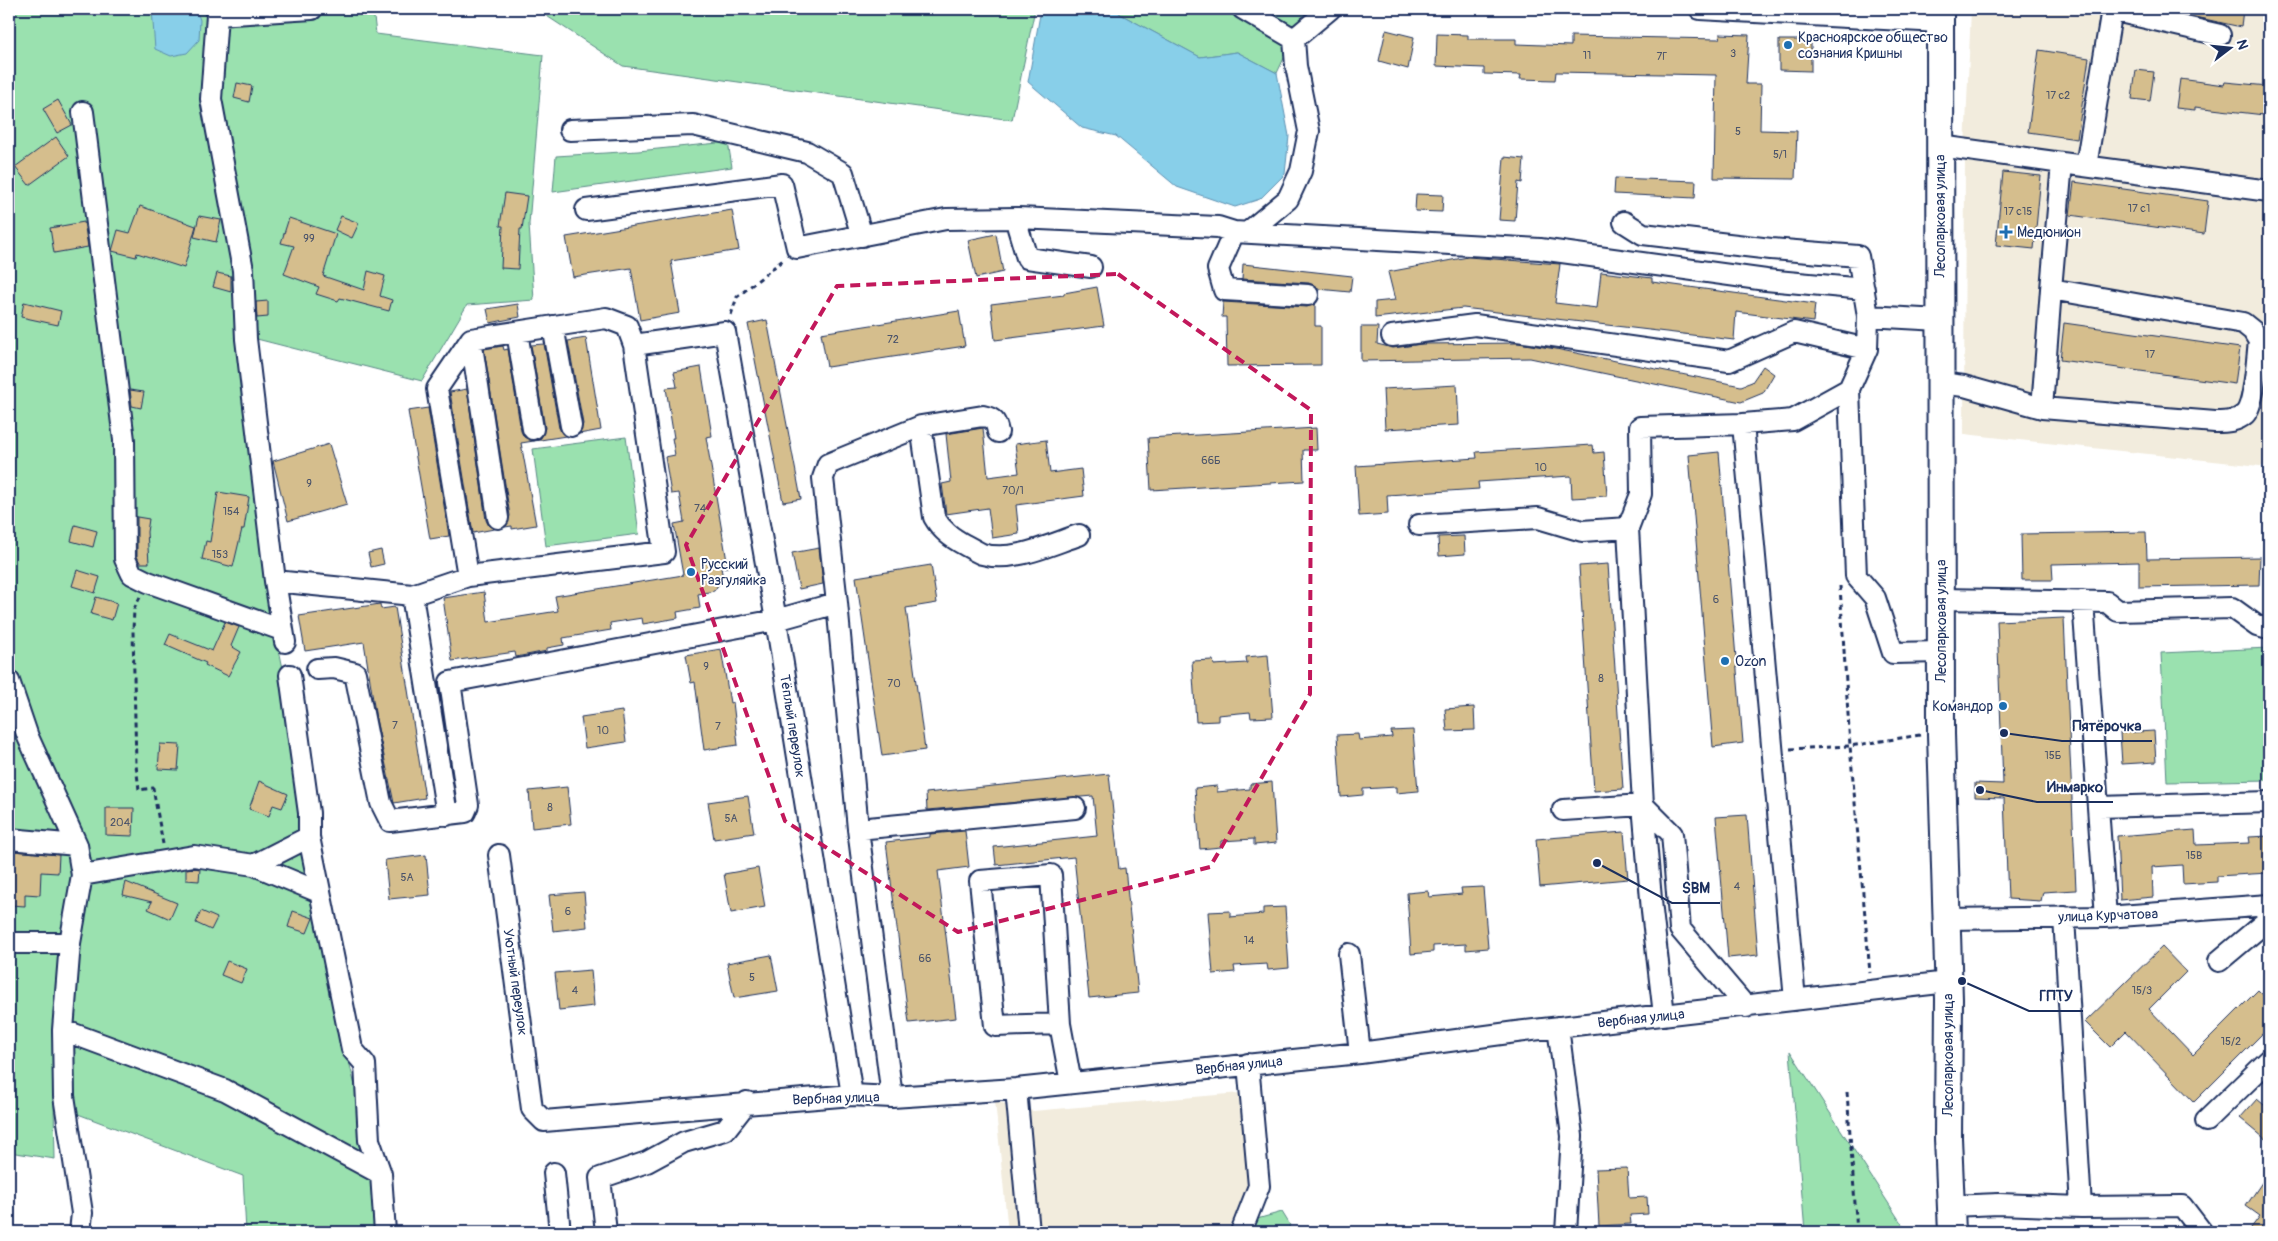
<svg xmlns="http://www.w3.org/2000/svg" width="2278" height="1241" font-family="Pangolin,sans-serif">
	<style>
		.built { fill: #f2ecdd }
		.green { fill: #9ae1af; stroke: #5a8886 }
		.water { fill: #88cfe9; stroke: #5c8fb1 }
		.building { fill: #d5be8d; stroke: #1b2f5e }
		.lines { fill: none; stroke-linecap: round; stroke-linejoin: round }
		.minor-casing { stroke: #1b2f5e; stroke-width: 24 }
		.major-casing { stroke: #1b2f5e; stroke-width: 30 }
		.path { stroke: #1b2f5e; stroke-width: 3; stroke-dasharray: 5 4; stroke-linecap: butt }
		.minor { stroke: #fff; stroke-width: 20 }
		.major { stroke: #fff; stroke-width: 26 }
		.marked { fill: none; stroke: #c2185b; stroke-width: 4; stroke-dasharray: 10 6; stroke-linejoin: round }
		.poi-dot { fill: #1f6fb2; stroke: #fff; stroke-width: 2 }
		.labels { text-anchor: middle; stroke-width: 4; stroke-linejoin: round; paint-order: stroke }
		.number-label { font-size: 11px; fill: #4a536a }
		.poi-label { font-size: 14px; fill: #1b2f5e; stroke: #fff; text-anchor: start }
		.street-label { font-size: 14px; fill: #1b2f5e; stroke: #fff }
		.leader { fill: none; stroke: #1b2f5e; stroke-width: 2 }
		.callout-dot { fill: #1b2f5e; stroke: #fff; stroke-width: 2 }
		.callout-label { font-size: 15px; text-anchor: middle; font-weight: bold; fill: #1b2f5e; stroke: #fff; stroke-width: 4; stroke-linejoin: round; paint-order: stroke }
	</style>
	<rect width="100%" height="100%" fill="#fff"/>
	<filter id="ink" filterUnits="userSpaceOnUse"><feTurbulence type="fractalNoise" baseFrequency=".02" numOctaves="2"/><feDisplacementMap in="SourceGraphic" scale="10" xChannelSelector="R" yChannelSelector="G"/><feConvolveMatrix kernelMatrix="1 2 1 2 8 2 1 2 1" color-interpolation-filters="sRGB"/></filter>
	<g filter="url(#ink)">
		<path class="built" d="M1971,9H2269V467L1964,434L1965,149Z
			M1240,1093L1247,1185L1228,1232H1008L995,1101L1033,1111Z"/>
		<path class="green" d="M9,9H373L376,34L543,55L529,224L534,300L467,305L422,381L241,335L269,602L289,697L344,1040L377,1178L380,1232H246L243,1176L54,1105L55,1159L9,1152Z
			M536,9H1035L1012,120L623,66Z
			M1117,9H1307L1277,73L1237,52L1200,57L1120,14Z
			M728,142L732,167L553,192L556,156L638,151Z
			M626,437L639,534L546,546L533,449Z
			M2269,648V780L2167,782L2161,653Z
			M1790,1051L1907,1232H1805Z
			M1282,1212L1290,1225L1287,1232H1253L1257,1219Z"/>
		<path class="water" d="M152,9H196L200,20L199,40L187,53L171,56L155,49Z
			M1041,9H1117L1120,14L1200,57L1237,52L1277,73L1289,136L1285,174L1260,199L1235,207L1177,187L1116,136L1082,128L1028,82Z"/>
		<path class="building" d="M2173,9H2243L2241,27L2172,12Z
			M1386,30L1414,37L1408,69L1379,61Z
			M1437,34L1468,35V39H1516V44L1571,46V36L1719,39L1720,34L1749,35L1746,84H1761L1760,130L1797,131L1795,179L1714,178L1716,75L1556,72L1555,80L1520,79L1521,75L1484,74V68L1436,66Z
			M1779,40H1811V71L1779,70Z
			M2039,50L2089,58L2077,139L2028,132Z
			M2136,70L2154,72L2150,101L2132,99Z
			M2180,79L2224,85L2225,82L2268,86L2264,115L2195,107V110L2176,108Z
			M237,83L252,86L249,102L234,98Z
			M58,100L72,125L57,133L43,109Z
			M56,137L69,156L29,185L15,167Z
			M1504,157L1524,159L1522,183L1518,182L1515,221L1499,220Z
			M2003,172L2041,176L2034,249L1996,245Z
			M1615,178L1696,181L1695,198L1614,194Z
			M2074,182L2208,201L2204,234L2070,215Z
			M505,193L527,196L522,229H520L518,269L501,268L503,226H500Z
			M1416,194L1443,195L1442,212L1415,211Z
			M140,206L196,226L184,268L137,253L136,257L112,251L118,230L130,233Z
			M732,210L739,250L671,261L680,313L640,320L631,268L573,277L566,237Z
			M199,216L221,220L216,242L194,237Z
			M341,216L359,223L352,238L335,230Z
			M289,218L336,234L323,276L364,290L368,271L385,276L380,296L392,300L389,311L340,298L338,301L316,294L319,287L284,274L294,246L281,243Z
			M84,222L88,247L54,253L50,228Z
			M996,234L1003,272L976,278L968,240Z
			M1468,257L1560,264L1555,303L1597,308L1601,272L1652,278V282L1815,304L1813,322L1736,312L1734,340L1463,308L1375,318V302L1395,300L1388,272Z
			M1243,264L1352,276L1350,292L1318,289L1309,283L1242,279Z
			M217,273L231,276V292L213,287Z
			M1097,287L1104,326L995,340L991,304L1064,295V293Z
			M268,301V317L257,318L256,302Z
			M24,302L61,311L58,325L21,317Z
			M1223,302L1307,307L1315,304V326H1321V365L1227,366L1226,317H1222Z
			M518,304L520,317L490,323L487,309Z
			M959,311L965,346L827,367L821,333Z
			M767,320L801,499L783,502L748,324Z
			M2064,323L2240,348L2235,384L2060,360Z
			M1361,327H1378L1377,344L1393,348L1422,344L1518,343L1556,349L1741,386L1752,382L1763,366L1774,374L1763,393L1741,402L1530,358L1361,361Z
			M586,338L601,430L579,434L583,424L568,341Z
			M544,344L559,428L566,436L521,443L536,525L512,529V526L505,527L510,516L484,349L503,346L504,350L508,349L521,431L524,437L534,441L541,438L545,428L531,345Z
			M701,367L712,436L706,437L728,567L721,568L723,578L714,591L698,594L700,608L677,612L678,618L643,624L642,618L610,623L611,630L563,638L564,645L547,648V651L516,657L515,652L452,661L443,598L484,592L488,622L558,611L555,596L683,575L674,524L684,522L679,493L671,494L665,457L675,455L672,438H674L666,388L677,387L674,372Z
			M1457,385L1459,425L1385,429L1383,389Z
			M467,389L486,520L489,526L494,529L473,533L450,392Z
			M130,390L144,392L141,408L132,406Z
			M428,408L449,536L430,539L408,411Z
			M983,428L988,477L1019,473L1015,444L1046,440L1050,473L1081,469L1084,496L1016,505L1019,534L992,538L988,508L946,514L942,484L951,482L946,434Z
			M1316,428L1317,450H1303L1304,481L1151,490L1148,438Z
			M329,444L347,504L288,521L273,461Z
			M1593,445L1594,453L1604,452L1607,496L1572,498L1571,476L1478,482L1479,489L1387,495L1388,514L1359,516L1356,466L1477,458L1476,452Z
			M1719,452L1743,743L1713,747L1689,455Z
			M218,492L249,497L244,529H242L233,567L202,559L206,541L210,542Z
			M137,517L149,519L147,532L149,563H140L137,556Z
			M75,525L97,531L93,547L71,541Z
			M2146,532L2147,559L2260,557L2259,585L2139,587V562L2052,564L2053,580H2022L2021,534Z
			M1464,536L1465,554L1439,556L1438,537Z
			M819,548L823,584L799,589L792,553Z
			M381,550L384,564L371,567L368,553Z
			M1608,564L1623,789L1594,791L1579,566Z
			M931,565L937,603L906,608L925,750L882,756L856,577Z
			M77,570L100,577L95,593L72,586Z
			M96,597L117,603L112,620L91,614Z
			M380,604L381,609L395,607L425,798L394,803L376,719L364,642L305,651L299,616Z
			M2064,618L2076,890L2043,892L2041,901L2008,899L2004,798L1975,797V783L2003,784L1997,621Z
			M225,622L239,627L231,646L241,652L228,676L205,665L206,663L165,645L170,634L212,651Z
			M721,649L730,703L733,702L738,745L704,750L695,682L691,683L686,655Z
			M1268,655L1273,717L1251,718L1250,712L1218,715V721L1196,722L1192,661L1213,660L1214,665L1247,663L1246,657Z
			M1474,707L1475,730L1447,731L1445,709Z
			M622,711L626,742L585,748L581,717Z
			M1413,730L1418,791L1396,793V787L1363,789V795L1341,797L1337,735L1358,734L1359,740L1392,737L1391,731Z
			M2154,731L2156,762L2122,764L2120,733Z
			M160,744L180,745L178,770L158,769Z
			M1109,774L1119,869L1125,868L1138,993L1089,998L1074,857L996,865L994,847L1097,836L1093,796L927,810L926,793Z
			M259,781L288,794L282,808L273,805L269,816L249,809Z
			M1272,782L1276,843L1254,845V839L1221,841V847L1200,849L1195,788L1217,786V792L1250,789V784Z
			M567,787L571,824L532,828L529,791Z
			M748,796L754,833L714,839L708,802Z
			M106,808H134L133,836L106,835Z
			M1747,815L1758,955L1728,958L1716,817Z
			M2195,830L2196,845L2250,843L2249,837L2269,836V873L2217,876V882L2183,884L2182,865L2152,867L2153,897L2120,900L2117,836Z
			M965,831L969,867L938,871L956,1018L909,1023L886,842L930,837V834Z
			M1624,832L1628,879L1540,887L1536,839Z
			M14,851L59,855L58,873L41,872L40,895L25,894V906L10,905Z
			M426,855L430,895L389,899L385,860Z
			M194,868L200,869L199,881L186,880V869Z
			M758,868L765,907L731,913L724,874Z
			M126,882L177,903L170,919L148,909L152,902L123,895Z
			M1483,887L1488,948L1466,950V944L1433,946V952L1411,954L1407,893L1428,891L1429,897L1462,894L1461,888Z
			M584,892L587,927L553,931L549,895Z
			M1285,907L1289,968L1268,970L1267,964L1234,966L1235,972L1213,974L1208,912L1230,911V917L1263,914V908Z
			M201,911L217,918L211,930L196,923Z
			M293,911L313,918L307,933L288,927Z
			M2162,947L2186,972L2149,1009L2193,1055L2258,990L2269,1001V1027L2194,1102L2126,1031L2110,1047L2085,1022Z
			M771,955L778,991L734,998L727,963Z
			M227,961L247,969L241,983L221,975Z
			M591,970L594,1006L559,1010L555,973Z
			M2257,1099L2269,1109V1142L2240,1118Z
			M1627,1168L1629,1198L1647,1197L1648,1214L1630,1215L1631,1224L1599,1226L1596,1169Z
			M2269,1172V1232H2248L2260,1216L2246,1206Z"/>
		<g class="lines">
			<defs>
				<path id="minor" d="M215,9L217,15L211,99L243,270L246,339L275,581L285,642
					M1243,9L1294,39
					M1700,9L1940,22
					M2111,10L2220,35
					M217,15L312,9
					M83,112L124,440L125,559L132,574L148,582L282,630
					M570,130L693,125L807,152L843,173L862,236
					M1940,146L2062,163
					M2086,166L2112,9
					M586,210L782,184L797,248L946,219L1018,218L1218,227L1234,232L1540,249L1766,280L1864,289
					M1018,218V228L1027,258L1091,267
					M1624,222L1643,234L1771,249L1858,256L1868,316L1867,349L1849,389L1793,420L1743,424L1795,1000
					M1234,232L1218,269L1224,290L1308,295
					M1247,233L1288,199L1301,171L1309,131L1296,66L1294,39L1330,9
					M1868,316L1940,320
					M553,326L571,426
					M517,332L533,429
					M1392,336L1475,325L1729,361L1794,332L1867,349
					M471,339L498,518
					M634,345L664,552L468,576L437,389L471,339L606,318L627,326L634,345L725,332L776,620L852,1095
					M1940,383L1964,386L2042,408L2215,422C2226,422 2236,422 2245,414C2255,403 2257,357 2259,341L2253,331L2243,323L2051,289L2062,163L2269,191
					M1849,389L1856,576L1875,598L1893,653L1941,652
					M2042,408L2051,289
					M1743,424L1640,427L1641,494L1628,528L1643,805L1672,834L1680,929L1746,1007
					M921,426L983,416C994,418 996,422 998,432
					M1419,525L1538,518L1582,531L1628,528
					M275,581L412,595L468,576
					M412,595L447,815
					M1942,599L2107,602L2118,611L2232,608L2257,626L2269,629
					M2083,601L2106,917
					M317,669L334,668L355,673L381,803L390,821L465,812L468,805L450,682L776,620L837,603
					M290,675L309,813V837L352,1049L365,1064L369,1140L381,1174L385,1232
					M9,681L28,737L77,845L82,875L70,943L63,1030L64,1096L82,1213L80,1232
					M2099,807L2269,802
					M1563,810L1643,805L1652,911L1664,1015
					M858,829L1075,808
					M9,839L77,845
					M499,855L532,1109L544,1121L852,1095L892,1097L1016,1089L1360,1053L1516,1032L1948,982
					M254,865L309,837
					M82,875L194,856L254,865L319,892
					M2064,917L2081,1207L2182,1206L2202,1232
					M1947,919L2106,917L2269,905
					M9,943H70
					M1349,954L1360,1053
					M2219,961L2269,919
					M1060,1024L995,1026L980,881L1051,875L1060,1024L1071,1083
					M1558,1027L1572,1136L1566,1232
					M63,1030L225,1090L381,1174
					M1016,1089L1029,1232
					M892,1097L858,829L837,603L823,478L828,464L921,426L934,517C942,531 952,538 965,545C971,548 977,552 982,554C1013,563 1051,544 1079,535
					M2206,1121L2269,1060
					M554,1173L560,1232
					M1950,1206L1999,1204L2081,1207
					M606,1232L600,1178L647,1162L684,1142L725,1130L747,1102
					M1241,1232L1259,1186L1248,1064"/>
				<path id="major" d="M1940,9L1941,734L1949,999L1948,1138L1952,1232"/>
			</defs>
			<use href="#minor" class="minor-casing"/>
			<use href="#major" class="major-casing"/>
			<path class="path" d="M731,315L737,297L783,260
				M1840,586L1850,746L1870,973
				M140,597L134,609L133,631L136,765L139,790L153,788L163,844
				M1790,749L1850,746L1920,735
				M1847,1092L1857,1232"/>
			<use href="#minor" class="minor"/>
			<use href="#major" class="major"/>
		</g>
	</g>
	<path class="marked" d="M1118,274L1311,410L1310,694L1210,867L958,932L785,821L686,545L837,286Z"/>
	<g class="poi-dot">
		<circle cx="1788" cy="45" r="5"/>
		<path d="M2003.5 224.5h5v5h5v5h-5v5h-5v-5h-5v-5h5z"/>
		<circle cx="691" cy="572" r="5"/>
		<circle cx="1725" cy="661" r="5"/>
		<circle cx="2003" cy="706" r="5"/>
	</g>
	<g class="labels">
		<g class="number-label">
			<text x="1733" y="57">3</text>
			<text x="1587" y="59">11</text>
			<text x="1662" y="60">7Г</text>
			<text x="2058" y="99">17 с2</text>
			<text x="1738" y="135">5</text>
			<text x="1780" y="158">5/1</text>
			<text x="2139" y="212">17 с1</text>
			<text x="2018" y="215">17 с15</text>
			<text x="309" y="242">99</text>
			<text x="893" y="343">72</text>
			<text x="2150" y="358">17</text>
			<text x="1211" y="464">66Б</text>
			<text x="1541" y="471">10</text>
			<text x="309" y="487">9</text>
			<text x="1013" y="494">70/1</text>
			<text x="700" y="512">74</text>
			<text x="231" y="515">154</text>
			<text x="220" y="558">153</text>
			<text x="1716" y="603">6</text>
			<text x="706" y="670">9</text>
			<text x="1601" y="682">8</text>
			<text x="894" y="687">70</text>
			<text x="395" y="729">7</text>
			<text x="718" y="730">7</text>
			<text x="603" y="734">10</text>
			<text x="2053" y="759">15Б</text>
			<text x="550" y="811">8</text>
			<text x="731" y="822">5А</text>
			<text x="120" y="826">204</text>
			<text x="2194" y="859">15В</text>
			<text x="407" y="881">5А</text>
			<text x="1737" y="890">4</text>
			<text x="568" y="915">6</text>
			<text x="1249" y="944">14</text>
			<text x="925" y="962">66</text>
			<text x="752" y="981">5</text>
			<text x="575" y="994">4</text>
			<text x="2142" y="994">15/3</text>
			<text x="2231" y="1045">15/2</text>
		</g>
		<g class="poi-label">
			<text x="1798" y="42">Красноярское общество<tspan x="1798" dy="16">сознания Кришны</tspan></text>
			<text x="2017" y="237">Медюнион</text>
			<text x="701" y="569">Русский<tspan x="701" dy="16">Разгуляйка</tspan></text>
			<text x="1735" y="666">Ozon</text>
			<text x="1993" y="711" text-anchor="end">Командор</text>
		</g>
		<g class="street-label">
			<text transform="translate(1940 216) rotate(-90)" y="5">Лесопарковая улица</text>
			<text transform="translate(1941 621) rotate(-90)" y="5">Лесопарковая улица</text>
			<text transform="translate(793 726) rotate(81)" y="5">Тёплый переулок</text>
			<text transform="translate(2108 915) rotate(-2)" y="5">улица Курчатова</text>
			<text transform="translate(516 982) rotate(82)" y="5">Уютный переулок</text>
			<text transform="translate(1641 1018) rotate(-6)" y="5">Вербная улица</text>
			<text transform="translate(1948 1055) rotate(-90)" y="5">Лесопарковая улица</text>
			<text transform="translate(1239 1065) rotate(-6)" y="5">Вербная улица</text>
			<text transform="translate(836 1098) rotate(-2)" y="5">Вербная улица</text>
		</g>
	</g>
	<path class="leader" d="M2004 733L2062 741H2152M1980 790L2037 802H2113M1597 863L1672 903H1720M1962 981L2029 1011H2083"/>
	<g class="callout-dot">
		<circle cx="2004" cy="733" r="5"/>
		<circle cx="1980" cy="790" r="5"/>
		<circle cx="1597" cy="863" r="5"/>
		<circle cx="1962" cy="981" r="5"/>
	</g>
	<g class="callout-label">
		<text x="2107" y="731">Пятёрочка</text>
		<text x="2075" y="792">Инмарко</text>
		<text x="1696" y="893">SBM</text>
		<text x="2056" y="1001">ГПТУ</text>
	</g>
	<rect width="2278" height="1241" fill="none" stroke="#fff" stroke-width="30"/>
	<rect x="15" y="15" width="2248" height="1211" fill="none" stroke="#1b2f5e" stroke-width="2" filter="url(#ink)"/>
	<g transform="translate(2230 48) rotate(74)" stroke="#ffffff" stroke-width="4" paint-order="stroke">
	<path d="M0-4L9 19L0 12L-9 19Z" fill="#1b2f5e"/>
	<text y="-8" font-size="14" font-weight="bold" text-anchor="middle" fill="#1b2f5e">N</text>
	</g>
</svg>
